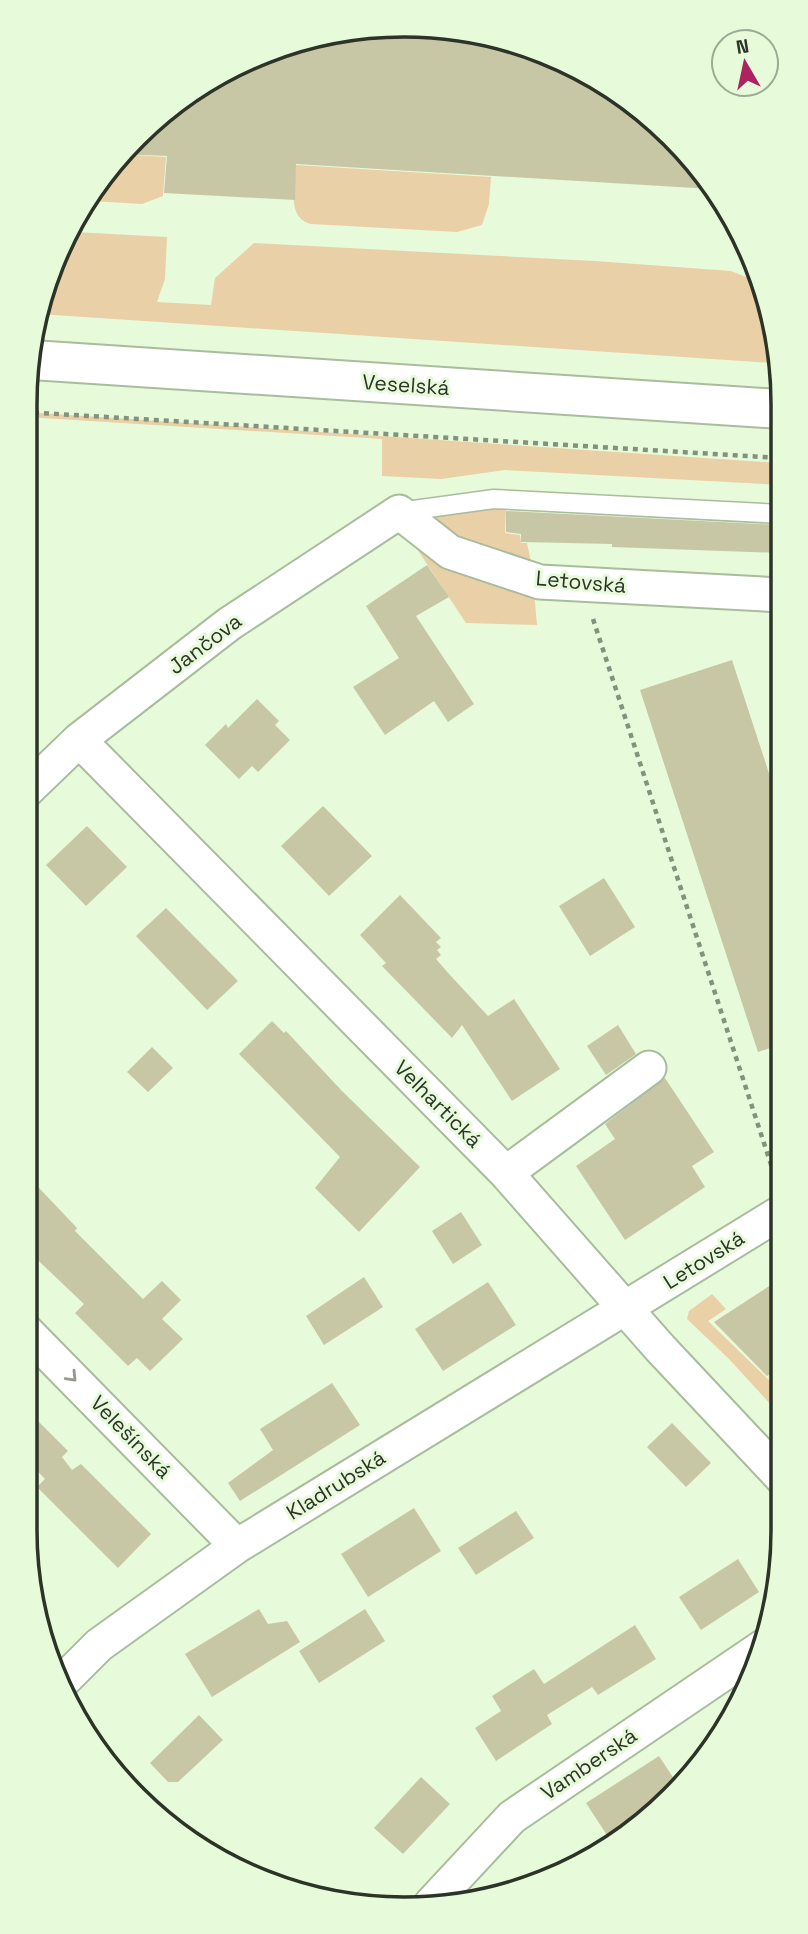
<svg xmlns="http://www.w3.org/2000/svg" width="808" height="1934" font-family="'Space Grotesk',sans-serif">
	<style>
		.green { fill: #ead0a6 }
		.building { fill: #c7c7a5 }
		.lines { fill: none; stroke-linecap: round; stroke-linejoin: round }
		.lane-casing { stroke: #a9bc9e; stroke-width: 21 }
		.street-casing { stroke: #a9bc9e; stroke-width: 37 }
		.secondary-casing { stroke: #a9bc9e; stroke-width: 42 }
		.path { stroke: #84917c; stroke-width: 4.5; stroke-dasharray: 5 5; stroke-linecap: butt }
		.lane { stroke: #fff; stroke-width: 18 }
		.street { stroke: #fff; stroke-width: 33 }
		.secondary { stroke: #fff; stroke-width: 38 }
		.oneway { stroke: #969993 }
		.labels { text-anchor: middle; stroke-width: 6; stroke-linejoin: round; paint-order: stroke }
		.street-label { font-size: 21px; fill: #2c3327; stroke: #e7fbdb }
		.rim { fill: none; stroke: #2c3327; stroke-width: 3.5 }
	</style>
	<rect width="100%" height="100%" fill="#e7fbdb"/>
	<path class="green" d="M118,154L166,157L163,196L142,204L91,201Z
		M296,165L491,177L489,204L482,225L457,232L311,224C286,218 295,185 296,165Z
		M74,232L167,237L165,279L157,302L211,305L215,278L254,243L595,261L731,271L761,283L780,359L773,363L39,314L45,282Z
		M25,412L780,463L781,485L505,470L441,479L382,476V439L25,417Z
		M506,508L505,533L520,535L521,543H527L531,562L463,540L428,519L449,512Z
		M405,531L534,591L537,625L466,623Z
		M712,1294L726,1309L708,1321L772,1383L783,1377V1418L729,1359L687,1319L689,1311Z"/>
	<path class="building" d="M379,25L526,45L614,88L690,154L711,189L296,164L295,200L164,193L167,156L119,154L236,64Z
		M506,511L781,525V553L612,547V544L521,542V534L506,532Z
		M427,565L449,597L416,616L474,704L448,722L434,701L385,735L353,687L399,658L366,606Z
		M732,660L781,810L782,1044L758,1052L640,690Z
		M257,699L279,721L275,725L290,740L258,772L252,766L239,779L205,745L226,724L228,728Z
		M323,806L372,856L329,896L281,846Z
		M87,826L127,867L86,906L46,865Z
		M604,878L635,927L590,956L559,906Z
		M400,895L441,938L436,942L441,947L437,950L441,955L436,959L450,975L488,1016L514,999L560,1069L512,1101L462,1025L452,1038L382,966L386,963L360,935Z
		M166,908L238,981L207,1010L136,936Z
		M272,1021L284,1033L286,1031L342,1091L420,1167L359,1232L315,1188L340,1157L239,1054Z
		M618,1025L636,1054L606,1075L587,1046Z
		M152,1047L173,1068L148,1092L127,1072Z
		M665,1078L714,1152L692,1166L705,1187L625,1240L576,1166L615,1139L605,1124Z
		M24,1172L77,1228L75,1231L143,1299L162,1281L181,1300L162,1319L183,1339L150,1371L137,1358L128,1366L75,1313L84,1304L24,1247Z
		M461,1212L482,1245L453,1264L432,1231Z
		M364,1277L383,1307L324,1345L306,1316Z
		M783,1277V1366L767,1376L714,1322Z
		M488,1282L516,1325L443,1371L415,1329Z
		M332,1383L360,1425L240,1501L228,1483L273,1450L260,1429Z
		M24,1407L68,1451L62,1457L72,1470L81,1464L151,1534L118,1568L37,1487L45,1479L24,1457Z
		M672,1423L711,1463L686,1487L647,1447Z
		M414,1508L441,1551L368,1597L341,1554Z
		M516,1511L534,1538L476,1575L458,1548Z
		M738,1559L759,1592L701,1630L679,1597Z
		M259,1609L268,1624L287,1621L300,1642L212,1697L185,1654Z
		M365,1609L385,1641L319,1683L299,1651Z
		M635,1625L656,1659L598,1695L592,1687L547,1715L552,1724L496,1761L475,1728L501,1711L492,1696L534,1669L544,1684Z
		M199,1715L223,1740L178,1782H168L150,1763Z
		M659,1756L678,1785L612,1843L586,1803Z
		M421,1777L450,1804L403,1854L374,1828Z"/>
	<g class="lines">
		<defs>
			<path id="lane" d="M399,512L494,499L781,514"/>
			<path id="street" d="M79,740L506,1173L660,1348L783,1479
				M24,793L79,740L229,624L399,512L450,552L540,582L781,595
				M506,1173L649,1068
				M24,1329L237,1546
				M62,1682L99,1645L237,1546L783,1211
				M431,1904L512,1817L764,1646"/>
			<path id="secondary" d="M32,360L780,409"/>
		</defs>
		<use href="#lane" class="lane-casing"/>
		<use href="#street" class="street-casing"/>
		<use href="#secondary" class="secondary-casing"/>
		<path class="path" d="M24,412L780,458
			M593,619L776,1180"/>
		<use href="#lane" class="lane"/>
		<use href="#street" class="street"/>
		<use href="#secondary" class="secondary"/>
	</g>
	<defs><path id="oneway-chevron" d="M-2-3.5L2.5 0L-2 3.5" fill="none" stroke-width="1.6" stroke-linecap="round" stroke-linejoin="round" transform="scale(1.75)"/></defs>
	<use class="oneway" href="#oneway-chevron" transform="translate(72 1377) rotate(46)"/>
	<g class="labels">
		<g class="street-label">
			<text transform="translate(406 385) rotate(4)" y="7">Veselská</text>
			<text transform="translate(581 582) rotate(5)" y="7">Letovská</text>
			<text transform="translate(205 644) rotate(-37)" y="7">Jančova</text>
			<text transform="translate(438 1104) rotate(45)" y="7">Velhartická</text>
			<text transform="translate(704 1260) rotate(-32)" y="7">Letovská</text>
			<text transform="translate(131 1437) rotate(46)" y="7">Velešínská</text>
			<text transform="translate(336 1485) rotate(-32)" y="7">Kladrubská</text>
			<text transform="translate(589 1764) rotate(-34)" y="7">Vamberská</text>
		</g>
	</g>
	<path d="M0 0H808V1934H0ZM404 37H404A367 367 0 0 1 771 404V1530A367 367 0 0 1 404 1897H404A367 367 0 0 1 37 1530V404A367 367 0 0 1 404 37Z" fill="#e7fbdb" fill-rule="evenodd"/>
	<path class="rim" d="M404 37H404A367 367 0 0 1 771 404V1530A367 367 0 0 1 404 1897H404A367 367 0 0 1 37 1530V404A367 367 0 0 1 404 37Z"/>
	<g transform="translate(745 63) rotate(351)"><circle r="33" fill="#e7fbdb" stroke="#9cab93" stroke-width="2"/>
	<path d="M0-5L12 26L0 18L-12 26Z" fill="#ae225f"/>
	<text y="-10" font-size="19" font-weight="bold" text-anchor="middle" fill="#2c3327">N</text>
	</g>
</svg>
